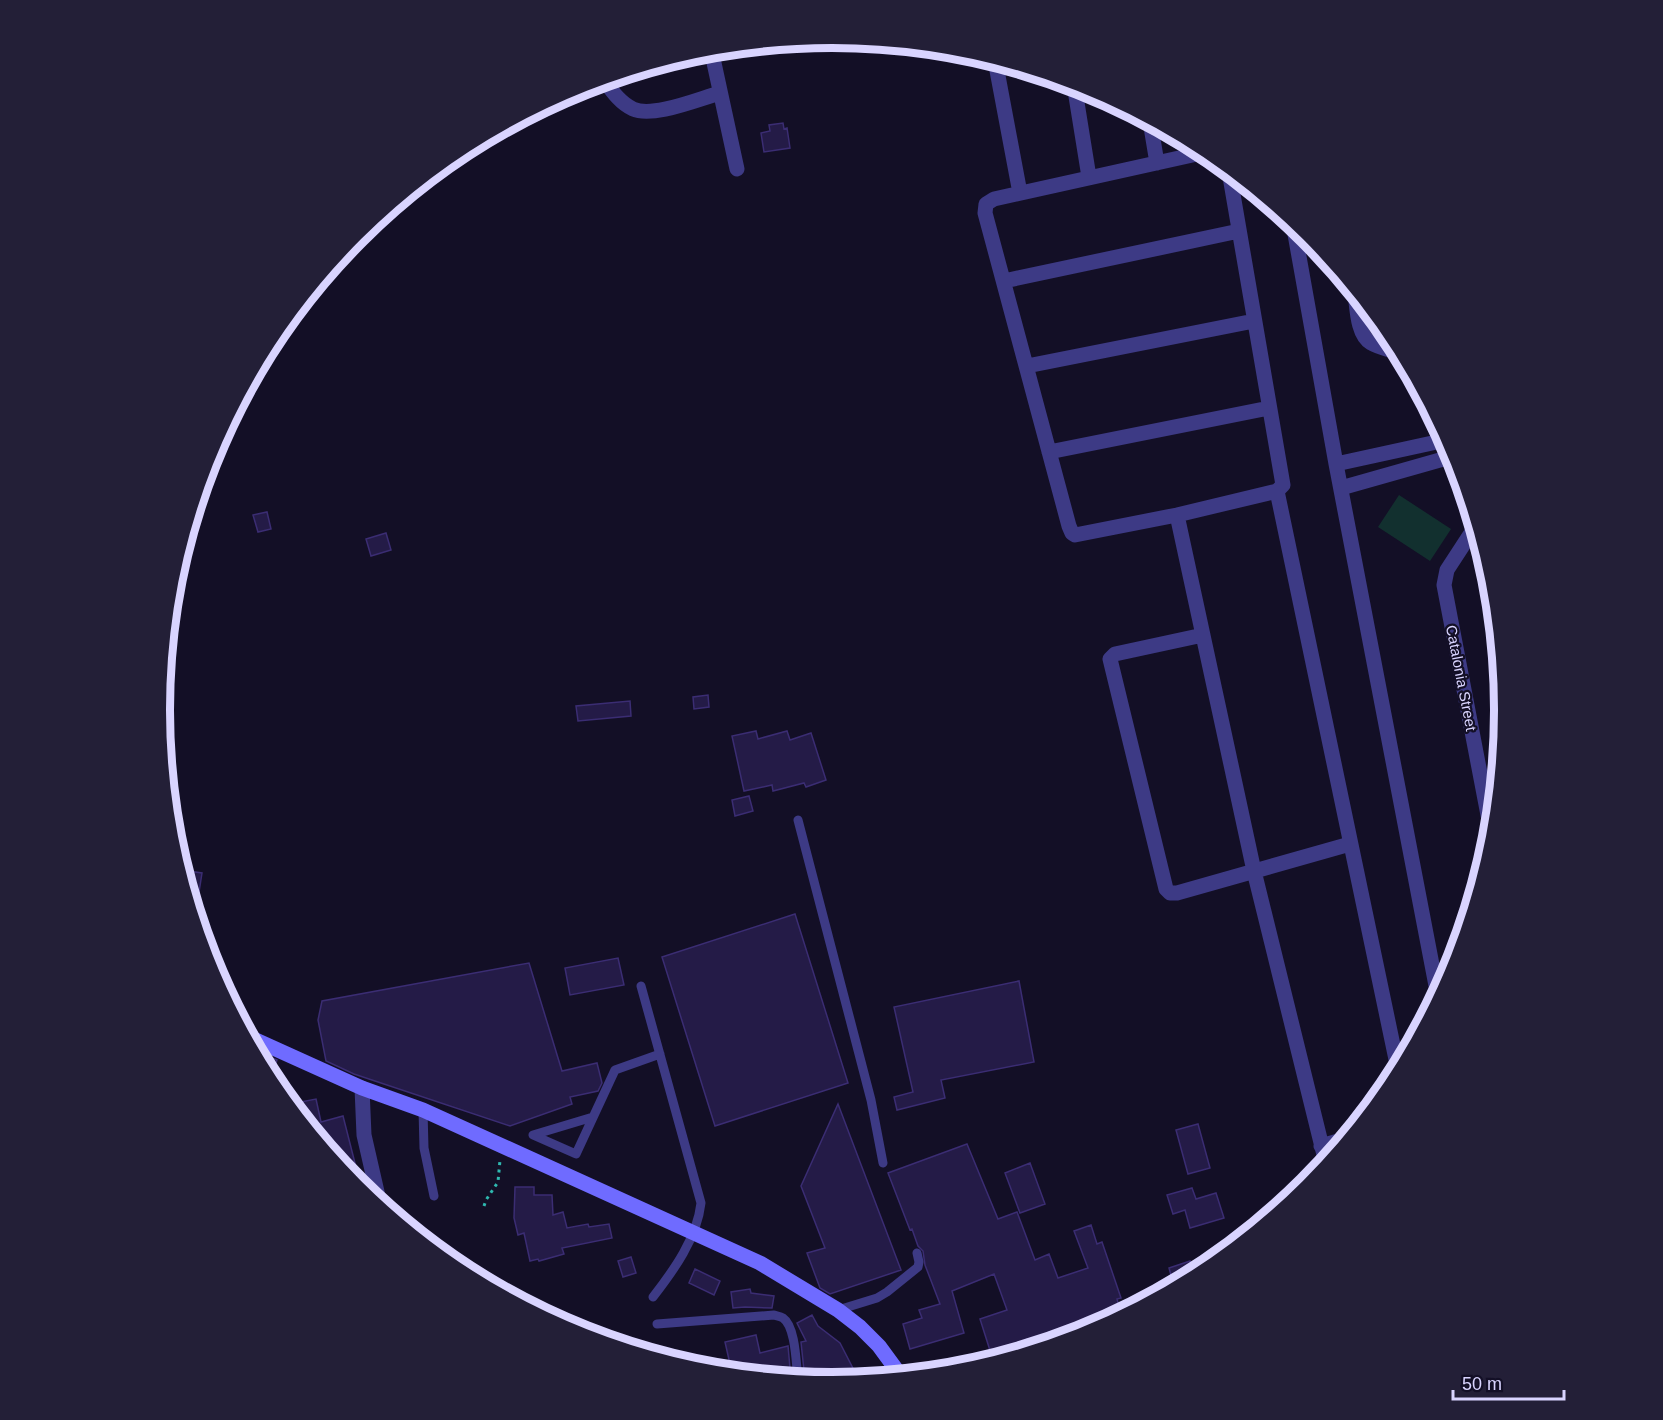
<svg xmlns="http://www.w3.org/2000/svg" width="1663" height="1420" font-family="Arial,sans-serif">
	<style>
		.green { fill: #12302f }
		.building { fill: #241b47; stroke: #3b2d73; stroke-width: 1.5 }
		.lines { fill: none; stroke-linecap: round; stroke-linejoin: round }
		.path { stroke: #2fb8b0; stroke-width: 3; stroke-dasharray: 3 4.5; stroke-linecap: butt }
		.lane { stroke: #3d3a85; stroke-width: 9 }
		.street { stroke: #3d3a85; stroke-width: 15 }
		.secondary { stroke: #6f6bff; stroke-width: 15 }
		.labels { text-anchor: middle; stroke-width: 4.5; stroke-linejoin: round; paint-order: stroke }
		.street-label { font-size: 15px; fill: #d9d4ff; stroke: #130f26 }
		.rim { fill: none; stroke: #d9d4ff; stroke-width: 8 }
	</style>
	<rect width="100%" height="100%" fill="#130f26"/>
	<path class="green" d="M1399,495L1451,529L1430,561L1378,527Z"/>
	<path class="building" d="M783,123L784,129L787,128L790,148L764,152L761,133L770,131L769,125Z
		M267,512L271,529L258,532L253,515Z
		M386,533L391,550L371,556L366,539Z
		M708,695L709,707L694,709L693,697Z
		M630,701L631,716L578,721L576,706Z
		M756,731L758,739L787,731L790,740L811,733L826,780L806,787L804,783L773,791L772,785L744,791L732,736Z
		M749,796L753,811L735,816L732,800Z
		M181,870L202,873L195,918L188,895Z
		M795,914L848,1083L715,1126L662,957Z
		M618,958L624,985L570,995L565,968Z
		M529,963L562,1071L597,1063L602,1083L598,1091L570,1097L572,1104L510,1126L354,1074L326,1061L318,1020L322,1001Z
		M1019,981L1034,1062L941,1080L945,1098L897,1110L894,1097L913,1092L894,1007Z
		M262,1054L277,1060L270,1080L260,1061Z
		M316,1099L321,1122L343,1116L358,1175L349,1177L298,1115L295,1103Z
		M838,1104L901,1270L830,1294L820,1288L807,1253L825,1248L801,1186Z
		M1198,1124L1210,1168L1188,1174L1176,1130Z
		M967,1144L998,1219L1017,1212L1035,1260L1049,1254L1058,1278L1088,1268L1074,1231L1091,1225L1097,1244L1102,1242L1121,1298L1117,1299L1121,1314L1089,1331L1059,1340L1055,1333L1049,1332L1044,1337L1047,1344L1036,1347L1033,1341L1027,1339L1023,1344V1350L993,1360L980,1319L1007,1310L994,1274L952,1291L964,1333L910,1349L903,1324L922,1318L919,1310L940,1304L925,1265L923,1251L918,1246L912,1229L910,1230L888,1173Z
		M1030,1163L1045,1204L1020,1213L1005,1173Z
		M515,1187H534V1195H552L553,1215L563,1212L567,1228L588,1224L589,1227L609,1224L612,1238L562,1248L564,1254L539,1261L538,1259L530,1261L524,1233L518,1235L514,1218Z
		M1192,1188L1196,1199L1216,1193L1224,1218L1190,1228L1185,1210L1173,1214L1167,1195Z
		M631,1257L636,1273L623,1277L618,1261Z
		M1190,1261L1194,1275L1181,1280L1177,1277L1172,1279L1169,1268Z
		M695,1269L720,1281L714,1295L689,1283Z
		M750,1289L751,1293L774,1296L772,1308L745,1307L733,1308L731,1292Z
		M812,1315L818,1326L840,1343L859,1380L831,1382L805,1380L801,1342L806,1341L797,1323Z
		M756,1335L760,1353L788,1346L791,1379L732,1373L725,1342Z"/>
	<g class="lines">
		<path class="path" d="M484,1206L486,1200L498,1182L500,1160"/>
		<path class="lane" d="M798,820L871,1100L883,1163
			M641,986L701,1203C697,1238 674,1270 653,1297
			M423,1110L424,1148L434,1196
			M593,1117L533,1135L576,1154L615,1070L660,1054
			M1176,1284V1285
			M838,1310L877,1298L887,1292L918,1267L919,1262L917,1253
			M657,1324L774,1315C777,1316 780,1316 783,1318C796,1327 796,1365 798,1379
			M1051,1338L1053,1342
			M1029,1346L1030,1349"/>
		<path class="street" d="M711,49L737,169
			M995,60L1020,193
			M604,80C612,91 620,103 633,109C653,118 698,99 720,93
			M1074,84L1089,177
			M1150,121L1157,163
			M1206,152L994,199L986,204L985,213L1069,526L1072,533L1075,535L1177,515L1277,491L1283,485L1229,171
			M1293,223L1336,464L1438,996
			M1004,281L1239,231
			M1355,293C1357,307 1357,335 1371,343C1379,348 1391,350 1400,353
			M1027,366L1254,321
			M1049,452L1269,408
			M1336,464L1446,440
			M1341,488L1454,456
			M1277,491L1398,1069
			M1177,515L1254,871L1326,1163
			M1475,527L1447,570L1444,585L1492,836
			M1203,635L1115,654L1110,659L1166,889L1170,893H1177L1350,844
			M362,1088L364,1135L380,1205
			M1321,1146L1345,1139"/>
		<path class="secondary" d="M247,1036L362,1088L423,1110L760,1263L838,1310L860,1327L879,1346L901,1376"/>
	</g>
	<g class="labels">
		<g class="street-label">
			<text transform="translate(1461 678) rotate(79)" y="5">Catalonia Street</text>
		</g>
	</g>
	<path d="M0 0H1663V1420H0ZM170 710a662 662 0 1 1 1324 0a662 662 0 1 1-1324 0Z" fill="#231f37" fill-rule="evenodd"/>
	<path class="rim" d="M170 710a662 662 0 1 1 1324 0a662 662 0 1 1-1324 0Z"/>
	<path d="M1453 1390v9h111v-9" fill="none" stroke="#d9d4ff" stroke-width="3"/>
	<text x="1462" y="1390" font-size="18" fill="#d9d4ff" stroke="#130f26" stroke-width="4.5" paint-order="stroke">50 m</text>
</svg>
